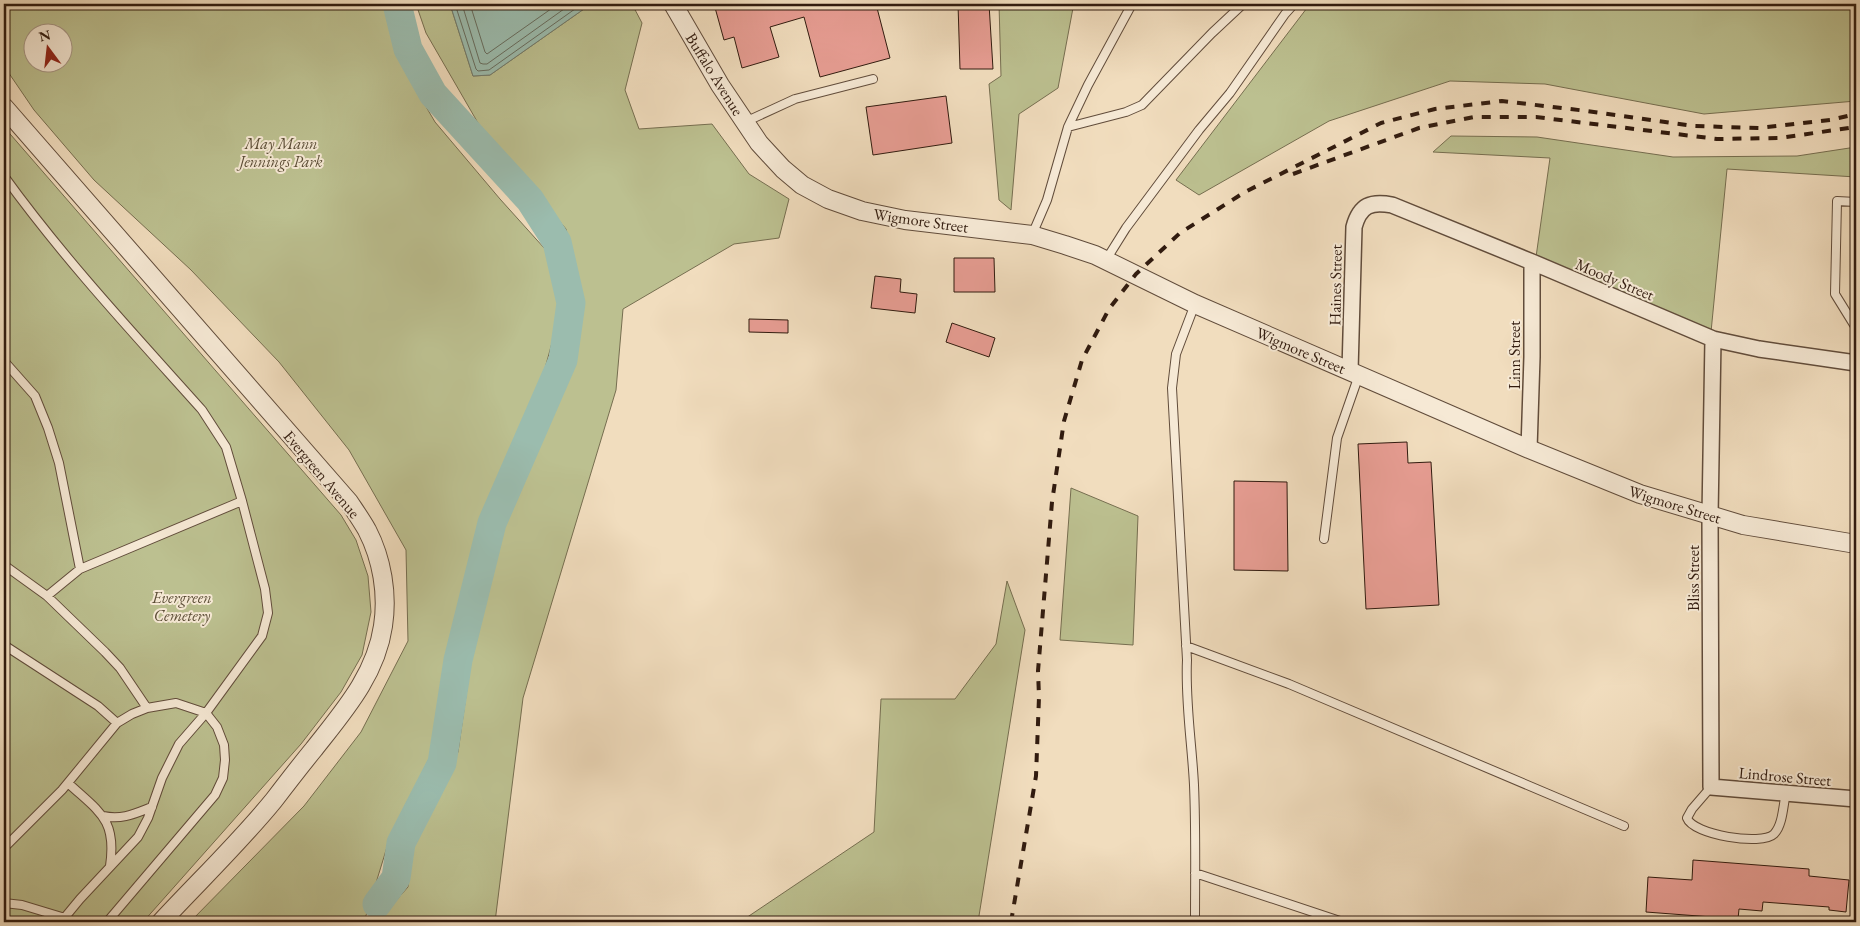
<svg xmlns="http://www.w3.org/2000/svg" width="1860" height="926" font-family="'EB Garamond',serif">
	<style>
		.green { fill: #bcc090; stroke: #766e50; fill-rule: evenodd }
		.water { fill: #9bbcae; stroke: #717c6e }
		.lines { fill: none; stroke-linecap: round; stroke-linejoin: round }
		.shore { stroke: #666c5e; stroke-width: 1 }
		.river { stroke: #9bbcae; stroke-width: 29 }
		.building { fill: #e79d93; stroke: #311b0f }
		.service-casing { stroke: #614c3b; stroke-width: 10 }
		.minor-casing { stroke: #614c3b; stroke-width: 18 }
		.tertiary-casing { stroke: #614c3b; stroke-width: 20 }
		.service { stroke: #f6e9d5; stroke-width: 8 }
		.minor { stroke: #f6e9d5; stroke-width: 15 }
		.tertiary { stroke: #f6e9d5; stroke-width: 18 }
		.rail { stroke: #311b0f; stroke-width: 4; stroke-dasharray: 9 9; stroke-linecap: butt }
		.labels { text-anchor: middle; stroke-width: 4; stroke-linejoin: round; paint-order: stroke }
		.street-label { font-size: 16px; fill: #311b0f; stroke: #f6e9d5 }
		.park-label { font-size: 16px; font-style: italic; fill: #5b4d36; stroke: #f6e9d5 }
	</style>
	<rect width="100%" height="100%" fill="#f1ddbe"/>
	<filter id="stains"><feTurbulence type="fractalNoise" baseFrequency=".004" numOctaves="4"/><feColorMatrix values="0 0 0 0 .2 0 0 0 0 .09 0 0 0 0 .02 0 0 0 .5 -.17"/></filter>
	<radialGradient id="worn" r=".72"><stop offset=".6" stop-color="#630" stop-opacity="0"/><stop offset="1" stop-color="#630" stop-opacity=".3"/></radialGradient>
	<path class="green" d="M4,4H387L405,71L435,122L500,199L545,249L561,310L536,401L480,526L458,618L435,747L391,834L364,922H190L304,806L361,732L408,641L406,550L349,450L279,362L191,270L94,180L34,110L4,66ZM62,32V62H32V32Z
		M416,4H450L473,76L490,75L591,4H632L642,23L625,90L639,129L712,124L749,174L789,199L779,238L734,244L623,309L616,390L523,698L495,922H377L408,887L409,843L458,752L472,653L503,527L572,365L582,298L566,229L478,123L426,33Z
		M999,4H1076L1073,8L1058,88L1019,114L1011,210L999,200L989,84L1001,76Z
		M1310,4H1856V101L1704,114L1545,84L1450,81L1329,121L1199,195L1176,180Z
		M4,127L341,515L356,540L368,576L371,612L362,655L341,692L301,744L143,922H4Z
		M1451,136L1537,137L1673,157L1797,156L1856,147V177L1727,169L1711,332L1536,257L1550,158L1433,152Z
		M1071,488L1138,516L1133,645L1060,640Z
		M1007,581L1025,630L978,922H740L874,832L881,699H955L996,644Z"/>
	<path class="water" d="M450,4H591L490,75L473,76Z"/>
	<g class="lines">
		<path class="shore" d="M455,4L476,69L478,71L489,70L582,4
			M462,4L480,63L483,64H487L571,4
			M470,4L485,52L487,54L558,4"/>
		<path class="river" d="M377,904L396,878L401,843L442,763L458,660L492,523L563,360L571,303L557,242L530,200L433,94L408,49L397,4"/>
	</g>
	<path class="building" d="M714,4H876L890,58L820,77L804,17L770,27L779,57L742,68L734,37L724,40Z
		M958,4H989L993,69H960Z
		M946,96L952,143L873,155L866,107Z
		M954,258H994L995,292H954Z
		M875,276L901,279L900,292L917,294L915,313L871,308Z
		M749,319L788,320V333L749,332Z
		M952,323L995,338L989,357L946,342Z
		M1407,442L1408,463L1431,462L1439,605L1366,609L1358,444Z
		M1234,481L1287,482L1288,571L1234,570Z
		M1693,860L1809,869V876L1849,880L1846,912L1829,910V907L1763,902L1762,911L1739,909L1738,919L1646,912L1648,877L1692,880Z"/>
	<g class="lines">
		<defs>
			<path id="service" d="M745,122L795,99L873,79
				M1068,127L1088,85L1132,4
				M4,176C64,259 134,334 202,410L226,447L242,501L80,569
				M1856,202L1837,201L1835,294L1856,328
				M1032,235L1047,200L1068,127L1126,112L1142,105L1212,33L1243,4
				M1106,260L1126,228L1199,130L1230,93L1285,14L1294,4
				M1195,304L1176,354L1172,388L1187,660C1185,702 1192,744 1194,785C1196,831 1195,877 1195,922
				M4,361L35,396L48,428L59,463L80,569L47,596
				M1324,539L1337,438L1359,375
				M4,565L47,596L105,652L120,668L147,708L132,714L117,723L62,790L4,848
				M4,645L98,706L117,723
				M1186,646L1289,684L1624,826
				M68,783C99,812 117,819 110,866
				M1711,787L1692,809L1687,818C1693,835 1762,846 1774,834C1783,825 1783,805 1786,793
				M103,816C122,820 134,814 152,807
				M1195,873L1343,922
				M4,903L22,905L65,918
				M61,922L80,899L138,837L148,818L162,778L179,744L206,713L262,636L268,613L265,589L242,501
				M107,922L215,795L223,778L225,760L224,745L217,727L206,713L176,703L147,708"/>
			<path id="minor" d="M1713,339L1710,516L1711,787L1856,799
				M1350,371L1354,227C1360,205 1371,201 1392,205L1532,262L1713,339L1759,349L1856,363
				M1529,449L1532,357V262"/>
			<path id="tertiary" d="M673,4L720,85L759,143L783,169L802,185L828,199L862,211L905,220L1032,235L1065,245L1095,255L1195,304L1529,449L1640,494L1743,525L1856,544
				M4,107L349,502C355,511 362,521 367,530C382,559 388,594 383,626C376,675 343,712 314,749C300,766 287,783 274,800C239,843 198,882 161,922"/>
		</defs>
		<use href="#service" class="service-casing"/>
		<use href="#minor" class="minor-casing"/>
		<use href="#tertiary" class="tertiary-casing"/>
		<use href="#service" class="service"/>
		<use href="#minor" class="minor"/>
		<use href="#tertiary" class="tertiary"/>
		<path class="rail" d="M1293,174L1419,128L1474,117H1536L1717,139L1779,138L1856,127
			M1011,922L1036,776L1039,697L1038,671L1052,502L1064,421L1082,360L1109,309L1136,274L1180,233L1245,192L1381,123L1435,109L1502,101L1587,111L1693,126L1759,128L1830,120L1856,114"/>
	</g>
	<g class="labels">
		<g class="street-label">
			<text transform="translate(715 74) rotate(58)" y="6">Buffalo Avenue</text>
			<text transform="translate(921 220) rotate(8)" y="6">Wigmore Street</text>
			<text transform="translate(1615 279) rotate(23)" y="6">Moody Street</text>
			<text transform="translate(1335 285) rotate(-89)" y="6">Haines Street</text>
			<text transform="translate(1301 350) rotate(23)" y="6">Wigmore Street</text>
			<text transform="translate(1514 355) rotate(-90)" y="6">Linn Street</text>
			<text transform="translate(322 474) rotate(50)" y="6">Evergreen Avenue</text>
			<text transform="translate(1675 504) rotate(17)" y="6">Wigmore Street</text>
			<text transform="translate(1693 578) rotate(-90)" y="6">Bliss Street</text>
			<text transform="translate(1785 776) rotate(5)" y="6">Lindrose Street</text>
		</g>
		<g class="park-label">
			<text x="281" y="149">May Mann<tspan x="281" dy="18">Jennings Park</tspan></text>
			<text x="182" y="603">Evergreen<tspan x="182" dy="18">Cemetery</tspan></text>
		</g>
	</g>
	<rect width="1860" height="926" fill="none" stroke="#f1ddbe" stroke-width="20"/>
	<rect x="5" y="5" width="1850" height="916" fill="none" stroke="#311b0f" stroke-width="2.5"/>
	<rect x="10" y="10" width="1840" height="906" fill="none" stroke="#311b0f"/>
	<g transform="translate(48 48) rotate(345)"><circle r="24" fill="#f6e9d5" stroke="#a79786"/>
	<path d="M0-4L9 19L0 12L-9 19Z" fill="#8f2418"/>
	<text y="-8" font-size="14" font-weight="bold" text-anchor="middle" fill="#311b0f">N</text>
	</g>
	<rect width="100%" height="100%" filter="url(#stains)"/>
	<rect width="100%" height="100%" fill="url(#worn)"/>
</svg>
